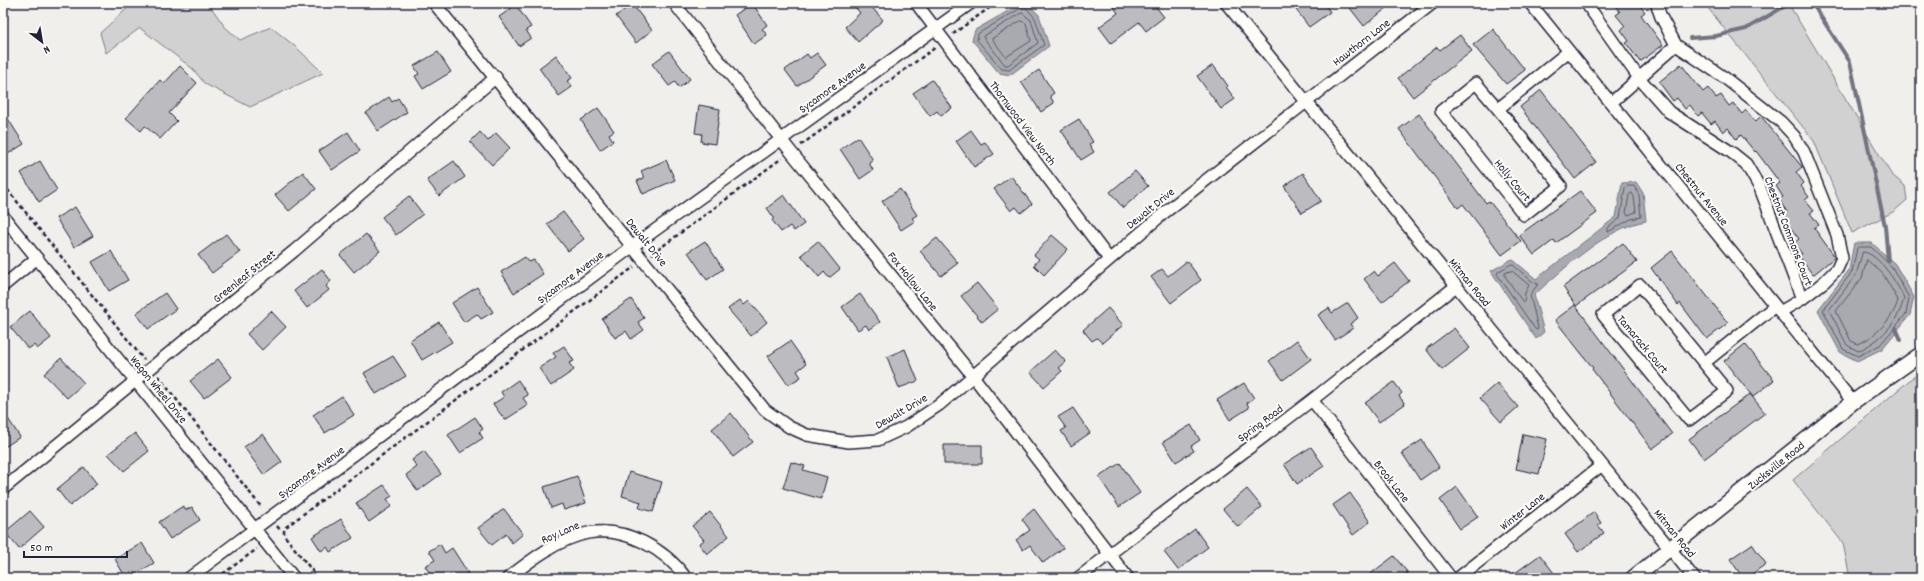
<svg xmlns="http://www.w3.org/2000/svg" width="1924" height="581" font-family="Dekko,sans-serif">
	<style>
		.green { fill: #d2d1d1; stroke: #7a7a86 }
		.water { fill: #a9a9b0; stroke: #737381 }
		.lines { fill: none; stroke-linecap: round; stroke-linejoin: round }
		.shore { stroke: #58586a; stroke-width: 1 }
		.stream { stroke: #737381; stroke-width: 4 }
		.building { fill: #bcbcc0; stroke: #22223b }
		.minor-casing { stroke: #22223b; stroke-width: 14 }
		.tertiary-casing { stroke: #22223b; stroke-width: 17 }
		.path { stroke: #22223b; stroke-width: 2.5; stroke-dasharray: 4 3; stroke-linecap: butt }
		.minor { stroke: #fdfcf7; stroke-width: 11 }
		.tertiary { stroke: #fdfcf7; stroke-width: 14 }
		.labels { text-anchor: middle; stroke-width: 4; stroke-linejoin: round; paint-order: stroke }
		.street-label { font-size: 12px; fill: #22223b; stroke: #fdfcf7 }
	</style>
	<rect width="100%" height="100%" fill="#f0efec"/>
	<filter id="ink" filterUnits="userSpaceOnUse"><feTurbulence type="fractalNoise" baseFrequency=".025" numOctaves="2"/><feDisplacementMap in="SourceGraphic" scale="8" xChannelSelector="R" yChannelSelector="G"/><feConvolveMatrix kernelMatrix="1 2 1 2 8 2 1 2 1" color-interpolation-filters="sRGB"/></filter>
	<g filter="url(#ink)">
		<path class="green" d="M133,3H208L225,27L240,40L271,27L297,48L323,73L250,107L205,84L193,69L140,28L106,53L100,33Z
			M1704,3H1788L1891,174L1905,186L1907,200L1893,212L1852,233L1814,141Z
			M1921,373V578H1850L1843,543L1793,480L1912,378Z"/>
		<path class="water" d="M1022,3H1027L1039,15L1049,46L1010,75L999,73L972,40L975,30Z
			M1636,182L1643,193L1646,221C1607,227 1563,270 1534,295L1544,332L1536,339L1491,271L1512,259L1536,279L1616,217L1622,183Z
			M1854,243H1872L1895,264L1914,297L1910,315L1882,349L1857,361L1840,352L1818,310L1849,270Z"/>
		<g class="lines">
			<path class="shore" d="M1025,6L1035,18L1044,45L1009,70L1002,69L977,40L978,34Z
				M1022,13L1031,20L1038,43L1008,65H1005L983,37Z
				M1021,21L1026,23L1031,41L1006,57L992,39Z
				M1627,186H1634L1639,195L1641,217L1631,219L1608,232V228L1620,218L1625,188Z
				M1632,193L1634,197L1636,212L1628,215L1626,213L1629,195Z
				M1859,247H1871L1892,267L1909,298L1906,314L1880,345L1858,356L1843,349L1823,310L1852,272L1857,248Z
				M1863,252C1879,253 1898,285 1904,298C1899,322 1879,342 1858,351L1847,345L1829,310L1856,275Z
				M1867,260L1883,274L1898,300C1894,318 1875,337 1858,344L1851,341L1836,311L1862,278Z
				M1512,264L1533,282L1538,284L1530,295L1538,328L1537,330L1535,329L1497,274L1498,272Z
				M1512,271L1529,285L1525,293L1524,302L1522,301L1505,276V273Z"/>
			<path class="stream" d="M1812,3L1850,62L1885,226L1888,261
				M1690,38L1716,36L1746,29L1790,3
				M1896,328L1901,340"/>
		</g>
		<path class="building" d="M752,3L767,25L762,29L767,35L754,44L735,15Z
			M861,3H868L883,20L858,42L845,27L860,13L856,8Z
			M1111,3H1153L1164,17L1146,31L1139,22L1111,43L1099,27L1118,13Z
			M1291,3H1324L1330,12L1309,27Z
			M1346,3H1393L1364,26Z
			M1613,3H1638L1645,12L1641,15L1663,45L1640,62L1626,43L1629,41L1621,30L1625,26L1616,15L1620,12Z
			M632,4L652,30L636,43L616,16Z
			M516,5L531,27L526,30L531,38L519,46L499,17Z
			M1493,29L1525,70L1506,84L1473,45Z
			M1460,35L1472,51L1413,97L1398,78L1437,47L1440,50Z
			M669,51L690,79L679,88L675,82L669,86L652,64Z
			M438,52L451,72L423,89L415,76L419,74L414,66Z
			M817,53L826,65L797,86L785,70L807,54L810,58Z
			M556,55L572,78L567,81L572,87L559,96L539,68Z
			M1681,64L1703,92L1708,88L1716,98L1721,95L1729,106L1733,103L1742,114L1746,110L1755,122L1761,116L1802,167L1796,172L1804,183L1801,186L1809,197L1805,200L1814,211L1810,213L1819,225L1814,228L1835,257L1813,275L1799,256L1802,254L1794,243L1799,239L1782,216L1787,212L1779,200L1783,197L1776,186L1780,183L1756,151L1755,152L1741,135L1736,139L1728,128L1723,132L1715,121L1711,124L1702,113L1698,116L1690,105L1685,109L1677,98L1673,101L1659,82Z
			M1213,65L1228,86L1226,87L1235,99L1221,109L1197,76Z
			M180,66L197,83L169,113L177,121L160,139L145,126L141,131L126,118L160,80L164,84Z
			M1039,70L1054,93L1050,96L1054,103L1041,112L1021,82Z
			M932,80L952,108L941,116L937,111L930,116L913,93Z
			M1541,90L1596,162L1575,179L1520,107Z
			M389,97L392,102L398,98L407,112L378,131L366,113Z
			M699,105L720,109L715,144L701,142L702,134L695,133Z
			M598,108L614,131L609,134L613,141L600,150L581,120Z
			M3,111L24,144L3,157Z
			M1419,114L1486,203L1489,201L1521,241L1502,255L1463,204L1458,208L1399,129Z
			M1079,119L1093,142L1089,144L1094,152L1081,160L1061,130Z
			M971,130L981,144L985,142L994,154L974,167L956,141Z
			M348,132L360,151L332,170L319,151Z
			M480,132L488,141L496,133L510,148L492,165L470,142Z
			M858,137L873,160L869,163L873,170L860,179L840,149Z
			M666,160L675,180L643,194L637,181L644,178L641,171Z
			M40,161L57,190L39,202L21,173Z
			M454,161L465,177L439,196L427,180Z
			M1135,171L1148,186L1123,208L1110,192Z
			M303,172L316,189L289,211L275,195Z
			M1303,173L1321,201L1302,213L1284,186Z
			M1011,176L1032,204L1021,213L1016,207L1011,211L994,189Z
			M900,189L917,215L912,218L915,221L901,230L882,201Z
			M1580,191L1597,213L1556,243L1554,240L1534,255L1519,235Z
			M784,195L804,224L794,231L790,226L781,232L772,220L774,218L767,208Z
			M409,196L423,214L396,235L382,217Z
			M75,207L93,236L74,247L56,218Z
			M563,212L584,239L568,251L547,224Z
			M226,234L240,252L212,273L198,255Z
			M366,234L380,251L354,272L340,255Z
			M1052,235L1068,249L1044,275L1034,265L1039,259L1034,255Z
			M937,238L958,263L941,276L920,251Z
			M705,241L723,269L707,280L688,252Z
			M818,241L840,269L829,278L824,272L819,277L801,255Z
			M1623,243L1637,262L1576,306L1563,287Z
			M111,251L128,280L109,291L92,262Z
			M1672,251L1728,323L1707,339L1680,303L1678,305L1651,268Z
			M525,257L529,262L534,260L543,274L514,293L501,272Z
			M1187,261L1201,280L1171,303L1151,277L1162,269L1168,276Z
			M1395,263L1409,281L1382,302L1364,279L1374,271L1378,276Z
			M322,269L331,281L326,286L329,290L307,308L294,291Z
			M977,283L998,309L982,322L961,296Z
			M477,287L493,312L481,319L477,314L464,322L452,303Z
			M165,293L176,309L148,329L136,313Z
			M860,294L880,322L869,330L866,325L858,330L842,307Z
			M631,299L644,318L638,322L644,330L631,339L626,331L615,338L602,319Z
			M740,300L744,305L749,301L767,322L751,336L728,309Z
			M1348,303L1358,318L1350,324L1353,328L1335,340L1318,315L1329,308L1332,313Z
			M1575,305L1672,434L1652,449L1592,369L1593,368L1555,320Z
			M1108,308L1123,325L1102,343L1097,338L1092,341L1083,330Z
			M30,311L51,338L37,349L34,345L28,349L10,327Z
			M271,311L286,327L262,350L247,334Z
			M439,322L452,342L422,360L410,340Z
			M1454,328L1470,348L1442,370L1426,349Z
			M1297,340L1311,359L1283,380L1269,361Z
			M790,341L806,364L797,371L801,377L788,385L768,356Z
			M1745,344L1774,380L1753,397L1724,361Z
			M564,346L574,361L569,363L574,370L551,386L539,368L556,357L553,353Z
			M905,349L918,381L899,388L887,357Z
			M1055,350L1066,362L1059,368L1062,371L1044,387L1030,372Z
			M393,356L406,376L376,394L364,373Z
			M61,358L84,383L67,398L44,374Z
			M218,359L232,377L204,398L190,381Z
			M518,380L528,395L523,398L528,405L505,420L493,404L504,397L501,392Z
			M1394,382L1402,393L1399,396L1405,404L1379,422L1365,403Z
			M1244,383L1254,398L1247,403L1249,408L1230,420L1217,400Z
			M1497,383L1518,407L1501,422L1480,398Z
			M1750,394L1765,413L1704,459L1689,439Z
			M342,396L354,415L325,433L313,415Z
			M1073,408L1090,433L1071,446L1061,431L1066,428L1058,417Z
			M3,411L20,437L3,448Z
			M731,413L753,442L733,457L712,429Z
			M475,417L483,429L479,432L483,438L460,453L448,435Z
			M1191,425L1200,440L1191,446L1194,451L1176,462L1163,442Z
			M135,433L149,451L124,471L108,454Z
			M263,434L282,462L264,475L244,447Z
			M1523,434L1547,439L1539,474L1516,469Z
			M1422,440L1439,467L1420,480L1402,453Z
			M944,445H982V464H944Z
			M1311,447L1324,466L1297,484L1284,464Z
			M424,451L441,474L418,491L406,475L417,467L412,460Z
			M791,462L805,466L803,470L827,477L821,499L783,488Z
			M1120,463L1140,493L1119,507L1099,477Z
			M84,467L97,484L70,506L57,489Z
			M629,472L662,482L653,512L639,508L641,502L622,496Z
			M577,476L586,503L564,510L562,504L551,508L544,487Z
			M384,485L392,496L387,499L392,506L369,522L356,503Z
			M1457,487L1478,517L1460,529L1440,500Z
			M1247,489L1262,507L1238,527L1223,509Z
			M1350,493L1370,522L1353,535L1333,505Z
			M183,506L186,510L192,507L200,520L170,539L159,522Z
			M504,509L523,534L512,543L506,534L492,545L478,528Z
			M1034,509L1063,548L1043,563L1030,545L1023,550L1016,540L1030,530L1022,519Z
			M30,511L44,527L19,549L5,532Z
			M710,512L729,536L707,554L699,544L704,540L692,526Z
			M1594,512L1601,523L1598,525L1604,533L1578,552L1565,534Z
			M341,519L353,538L330,552L327,547L321,551L312,537Z
			M1195,529L1208,547L1178,570L1164,552Z
			M142,543L154,563L129,578H126L115,559Z
			M440,544L445,553L452,548L468,573L460,578H456L453,573L446,578H433L425,566L435,560L429,551Z
			M1752,544L1766,564L1746,578H1743L1730,559Z
			M1540,555L1554,573L1548,578H1508Z
			M1394,556L1408,573L1401,578H1365Z"/>
		<g class="lines">
			<defs>
				<path id="minor" d="M434,3L765,410L789,427L807,435L849,442L878,440L906,427L939,405L1164,213L1433,3
					M674,3L791,152L973,376L1128,578
					M916,3L1109,259
					M1226,3L1694,578
					M1530,3L1853,402
					M1586,3L1639,78L1669,112L1731,152L1746,164L1760,188L1802,299L1780,312
					M1656,3L1661,17L1676,45
					M1611,103L1676,45L1725,78L1781,122L1794,136L1804,152L1837,235L1842,258L1837,269L1824,282L1802,299
					M1498,109L1476,83L1441,111L1524,215L1561,186L1498,109L1569,51
					M3,216L294,578
					M3,286L37,258
					M1704,363L1640,285L1603,315L1689,420L1727,391L1704,363L1775,306
					M1312,400L1451,578
					M3,489L294,251L496,77
					M189,578L633,246L971,3
					M508,578C531,560 558,539 588,533C625,526 665,549 686,578
					M1078,578L1312,400L1456,286
					M1458,578L1602,465"/>
				<path id="tertiary" d="M1633,578L1853,402L1921,354"/>
			</defs>
			<use href="#minor" class="minor-casing"/>
			<use href="#tertiary" class="tertiary-casing"/>
			<path class="path" d="M953,34L996,3
				M801,145L936,47
				M3,184L144,360
				M652,254L782,158
				M158,376L262,508
				M277,526L281,531
				M217,578L257,549
				M318,578L284,535V531L286,527L634,267"/>
			<use href="#minor" class="minor"/>
			<use href="#tertiary" class="tertiary"/>
		</g>
	</g>
	<g class="labels">
		<g class="street-label">
			<text transform="translate(1361 42) rotate(-38)" y="4">Hawthorn Lane</text>
			<text transform="translate(832 87) rotate(-36)" y="4">Sycamore Avenue</text>
			<text transform="translate(1023 123) rotate(53)" y="4">Thornwood View North</text>
			<text transform="translate(1513 180) rotate(51)" y="4">Holly Court</text>
			<text transform="translate(1702 194) rotate(51)" y="4">Chestnut Avenue</text>
			<text transform="translate(1150 208) rotate(-39)" y="4">Dewalt Drive</text>
			<text transform="translate(1789 231) rotate(69)" y="4">Chestnut Commons Court</text>
			<text transform="translate(647 242) rotate(51)" y="4">Dewalt Drive</text>
			<text transform="translate(244 276) rotate(-39)" y="4">Greenleaf Street</text>
			<text transform="translate(570 277) rotate(-37)" y="4">Sycamore Avenue</text>
			<text transform="translate(913 281) rotate(51)" y="4">Fox Hollow Lane</text>
			<text transform="translate(1470 282) rotate(51)" y="4">Mitman Road</text>
			<text transform="translate(1643 344) rotate(50)" y="4">Tamarack Court</text>
			<text transform="translate(159 389) rotate(51)" y="4">Wagon Wheel Drive</text>
			<text transform="translate(901 411) rotate(-30)" y="4">Dewalt Drive</text>
			<text transform="translate(1260 423) rotate(-37)" y="4">Spring Road</text>
			<text transform="translate(1776 465) rotate(-39)" y="4">Zucksville Road</text>
			<text transform="translate(311 472) rotate(-37)" y="4">Sycamore Avenue</text>
			<text transform="translate(1392 481) rotate(52)" y="4">Brook Lane</text>
			<text transform="translate(1522 511) rotate(-38)" y="4">Winter Lane</text>
			<text transform="translate(560 532) rotate(-24)" y="4">Roy Lane</text>
			<text transform="translate(1675 533) rotate(51)" y="4">Mitman Road</text>
		</g>
	</g>
	<rect width="1924" height="581" fill="none" stroke="#fdfcf7" stroke-width="16"/>
	<rect x="8" y="8" width="1908" height="565" fill="none" stroke="#22223b" stroke-width="1.5" filter="url(#ink)"/>
	<g transform="translate(42 42) rotate(149)" stroke="#fdfcf7" stroke-width="3" paint-order="stroke">
	<path d="M0-3L7 15L0 10L-7 15Z" fill="#22223b"/>
	<text y="-6" font-size="11" font-weight="bold" text-anchor="middle" fill="#22223b">N</text>
	</g>
	<path d="M24 551v6h103v-6" fill="none" stroke="#22223b" stroke-width="2"/>
	<text x="30" y="551" font-size="12" fill="#22223b" stroke="#fdfcf7" stroke-width="3" paint-order="stroke">50 m</text>
</svg>
